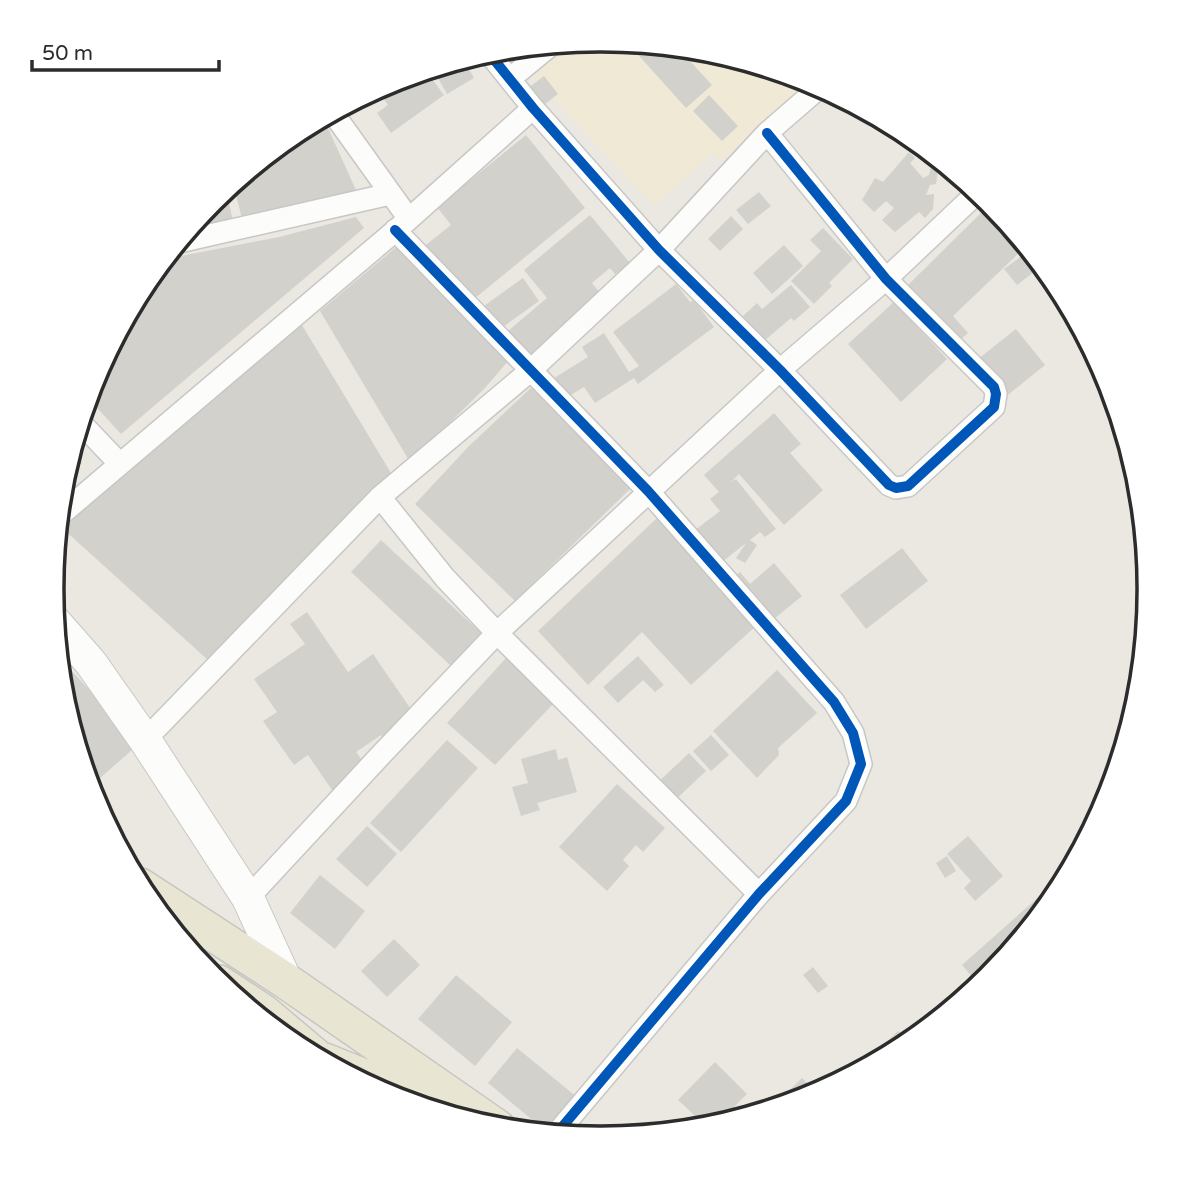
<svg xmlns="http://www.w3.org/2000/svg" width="1201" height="1178" font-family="'Varela Round',sans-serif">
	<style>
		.education { fill: #efe9d5 }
		.building { fill: #d3d1cc }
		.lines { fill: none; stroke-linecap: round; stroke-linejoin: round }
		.street-casing { stroke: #c8c7c7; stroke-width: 24 }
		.secondary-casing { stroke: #c8c7c7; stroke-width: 34 }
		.primary-casing { stroke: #c6c5c2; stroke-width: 38 }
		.street { stroke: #fcfcfa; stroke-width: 21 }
		.secondary { stroke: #fcfcfa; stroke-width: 32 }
		.primary { stroke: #e9e5d3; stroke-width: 35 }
		.cycleway-casing { stroke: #fff; stroke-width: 15 }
		.cycleway { stroke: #0057b8; stroke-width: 10 }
		.rim { fill: none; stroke: #2c2c2c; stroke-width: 3.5 }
	</style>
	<rect width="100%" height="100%" fill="#ebe8e1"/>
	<path class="education" d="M600,40L708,51L807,81L722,161L713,153L654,206L533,76L572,43Z"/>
	<path class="building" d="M636,44L678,48L712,85L686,108L632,48Z
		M542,46L512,70L497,50Z
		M464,60L474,78L447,94L434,71Z
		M426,71L444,95L391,133L377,113L388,105L383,98L397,88L392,81Z
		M544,76L558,94L541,107L527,89Z
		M709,95L738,126L722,141L693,111Z
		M321,119L327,126L356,190L242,218L233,184L296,133Z
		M526,135L585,208L468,304L422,248L451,225L437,207Z
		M909,152L915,158L910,163L923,178L929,175L931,166L938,169L936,184L930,185L926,195L934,194L933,209L925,218L919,212L895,232L882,220L894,208L886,201L874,212L862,200L875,178L883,182Z
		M226,190L233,221L188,231L213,201Z
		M759,192L771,206L748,224L736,210Z
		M982,212L1020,252L953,316L968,333L953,346L906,287Z
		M590,215L630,263L615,274L610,268L592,283L603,297L530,357L508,331L547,298L524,270Z
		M731,216L743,229L720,251L708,239Z
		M356,217L364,228L121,434L88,398L94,379L144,284L165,259L279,237Z
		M823,228L853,259L829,283L832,286L814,304L791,281L821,251L810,240Z
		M401,243L509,360L484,389L410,462L320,311Z
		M784,245L803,266L772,294L753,273Z
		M1023,255L1035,271L1017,285L1004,269Z
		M523,278L539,301L500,329L484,306Z
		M676,284L690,302L694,300L714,327L638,384L634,378L595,403L584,387L566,398L554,378L588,357L582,347L604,333L629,372L639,366L613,332Z
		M791,285L810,307L794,321L791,318L764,341L743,316L757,303L762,309Z
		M894,302L947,359L901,402L848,344Z
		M302,325L394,478L209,661L61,527Z
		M1016,329L1045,365L1003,399L973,363Z
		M534,385L631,488L515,601L415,504L469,446Z
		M774,413L801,444L790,453L823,490L784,525L739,474L730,483L736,479L776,529L765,537L760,532L750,540L757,545L745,563L736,558L746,543L712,570L686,537L720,511L710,499L719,492L704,475Z
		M72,451L82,463L63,479Z
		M658,517L758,624L691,685L642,632L588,685L538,631Z
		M381,540L482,634L451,666L351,572Z
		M902,548L928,581L866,629L840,595Z
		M774,563L802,596L763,628L728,581L740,572L750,584Z
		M307,612L348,672L373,654L417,718L384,741L381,735L356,752L367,767L332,790L308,755L294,765L263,721L277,712L254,679L305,644L290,624Z
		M58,656L139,744L100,778L85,771L62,696Z
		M638,656L664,685L655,692L643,680L618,703L603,687Z
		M506,658L554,703L495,765L447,723Z
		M777,670L817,713L778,748L779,755L757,778L713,731Z
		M711,735L729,755L711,771L693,751Z
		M447,740L478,768L401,852L370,823Z
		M556,749L558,760L567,757L577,792L537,803L540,810L521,816L512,787L528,783L521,759Z
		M689,753L706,771L672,803L655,785Z
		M617,784L665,828L643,852L636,845L623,860L629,866L607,891L559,847Z
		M367,826L397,854L367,887L336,859Z
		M968,836L1003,876L975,901L964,888L971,881L947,854Z
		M947,856L956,871L945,878L936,863Z
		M320,875L365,911L335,949L290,913Z
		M1052,885L1058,892L1057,894L988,977L979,985L962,965Z
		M394,939L420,965L387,997L361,971Z
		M813,967L828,986L818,993L803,975Z
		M456,975L512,1022L475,1066L418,1019Z
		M898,1031L909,1042L859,1070V1069Z
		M517,1048L578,1098L548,1133L488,1083Z
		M715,1062L747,1094L716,1125L707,1127L678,1100Z
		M802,1078L817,1093L771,1108Z"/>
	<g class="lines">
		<defs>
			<path id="street" d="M488,52L533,108L659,250L780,370L889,485L896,488L908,486L994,407L996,394L994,387L886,279L767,133
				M511,78L551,45
				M333,113L409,219
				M395,230L648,491L834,702L853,733L861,764L846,801L759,894L557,1133
				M179,242L390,194
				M80,422L119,463
				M380,497L445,578L497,633L759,894
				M59,516L409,219L533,108
				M145,740L380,497L530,371L659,250L767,133L820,87
				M248,898L378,758L497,633L780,370L886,279L978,192"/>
			<path id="secondary" d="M55,622L91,663L145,740L248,898L286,981"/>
			<path id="primary" d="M140,886L286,981L498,1128
				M219,983L263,1012L314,1055
				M325,1061L367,1078L397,1098"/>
		</defs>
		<use href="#street" class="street-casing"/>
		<use href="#secondary" class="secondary-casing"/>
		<use href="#primary" class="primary-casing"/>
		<use href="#street" class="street"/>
		<use href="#secondary" class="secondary"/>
		<use href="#primary" class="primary"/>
		<defs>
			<path id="cycleway" d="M488,52L533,108L659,250L780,370L889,485L896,488L908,486L994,407L996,394L994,387L886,279L767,133
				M395,230L648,491L834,702L853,733L861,764L846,801L759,894L557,1133"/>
		</defs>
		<use href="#cycleway" class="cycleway-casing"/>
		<use href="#cycleway" class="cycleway"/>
	</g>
	<path d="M0 0H1201V1178H0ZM600 52H601A536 536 0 0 1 1137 588V590A536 536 0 0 1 601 1126H600A536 536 0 0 1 64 590V588A536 536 0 0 1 600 52Z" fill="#fff" fill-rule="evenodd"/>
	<path class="rim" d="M600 52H601A536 536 0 0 1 1137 588V590A536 536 0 0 1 601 1126H600A536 536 0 0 1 64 590V588A536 536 0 0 1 600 52Z"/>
	<path d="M32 60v10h187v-10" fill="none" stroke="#2c2c2c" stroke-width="3.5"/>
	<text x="42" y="60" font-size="21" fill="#2c2c2c" stroke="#ffffff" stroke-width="5" paint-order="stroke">50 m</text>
</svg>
